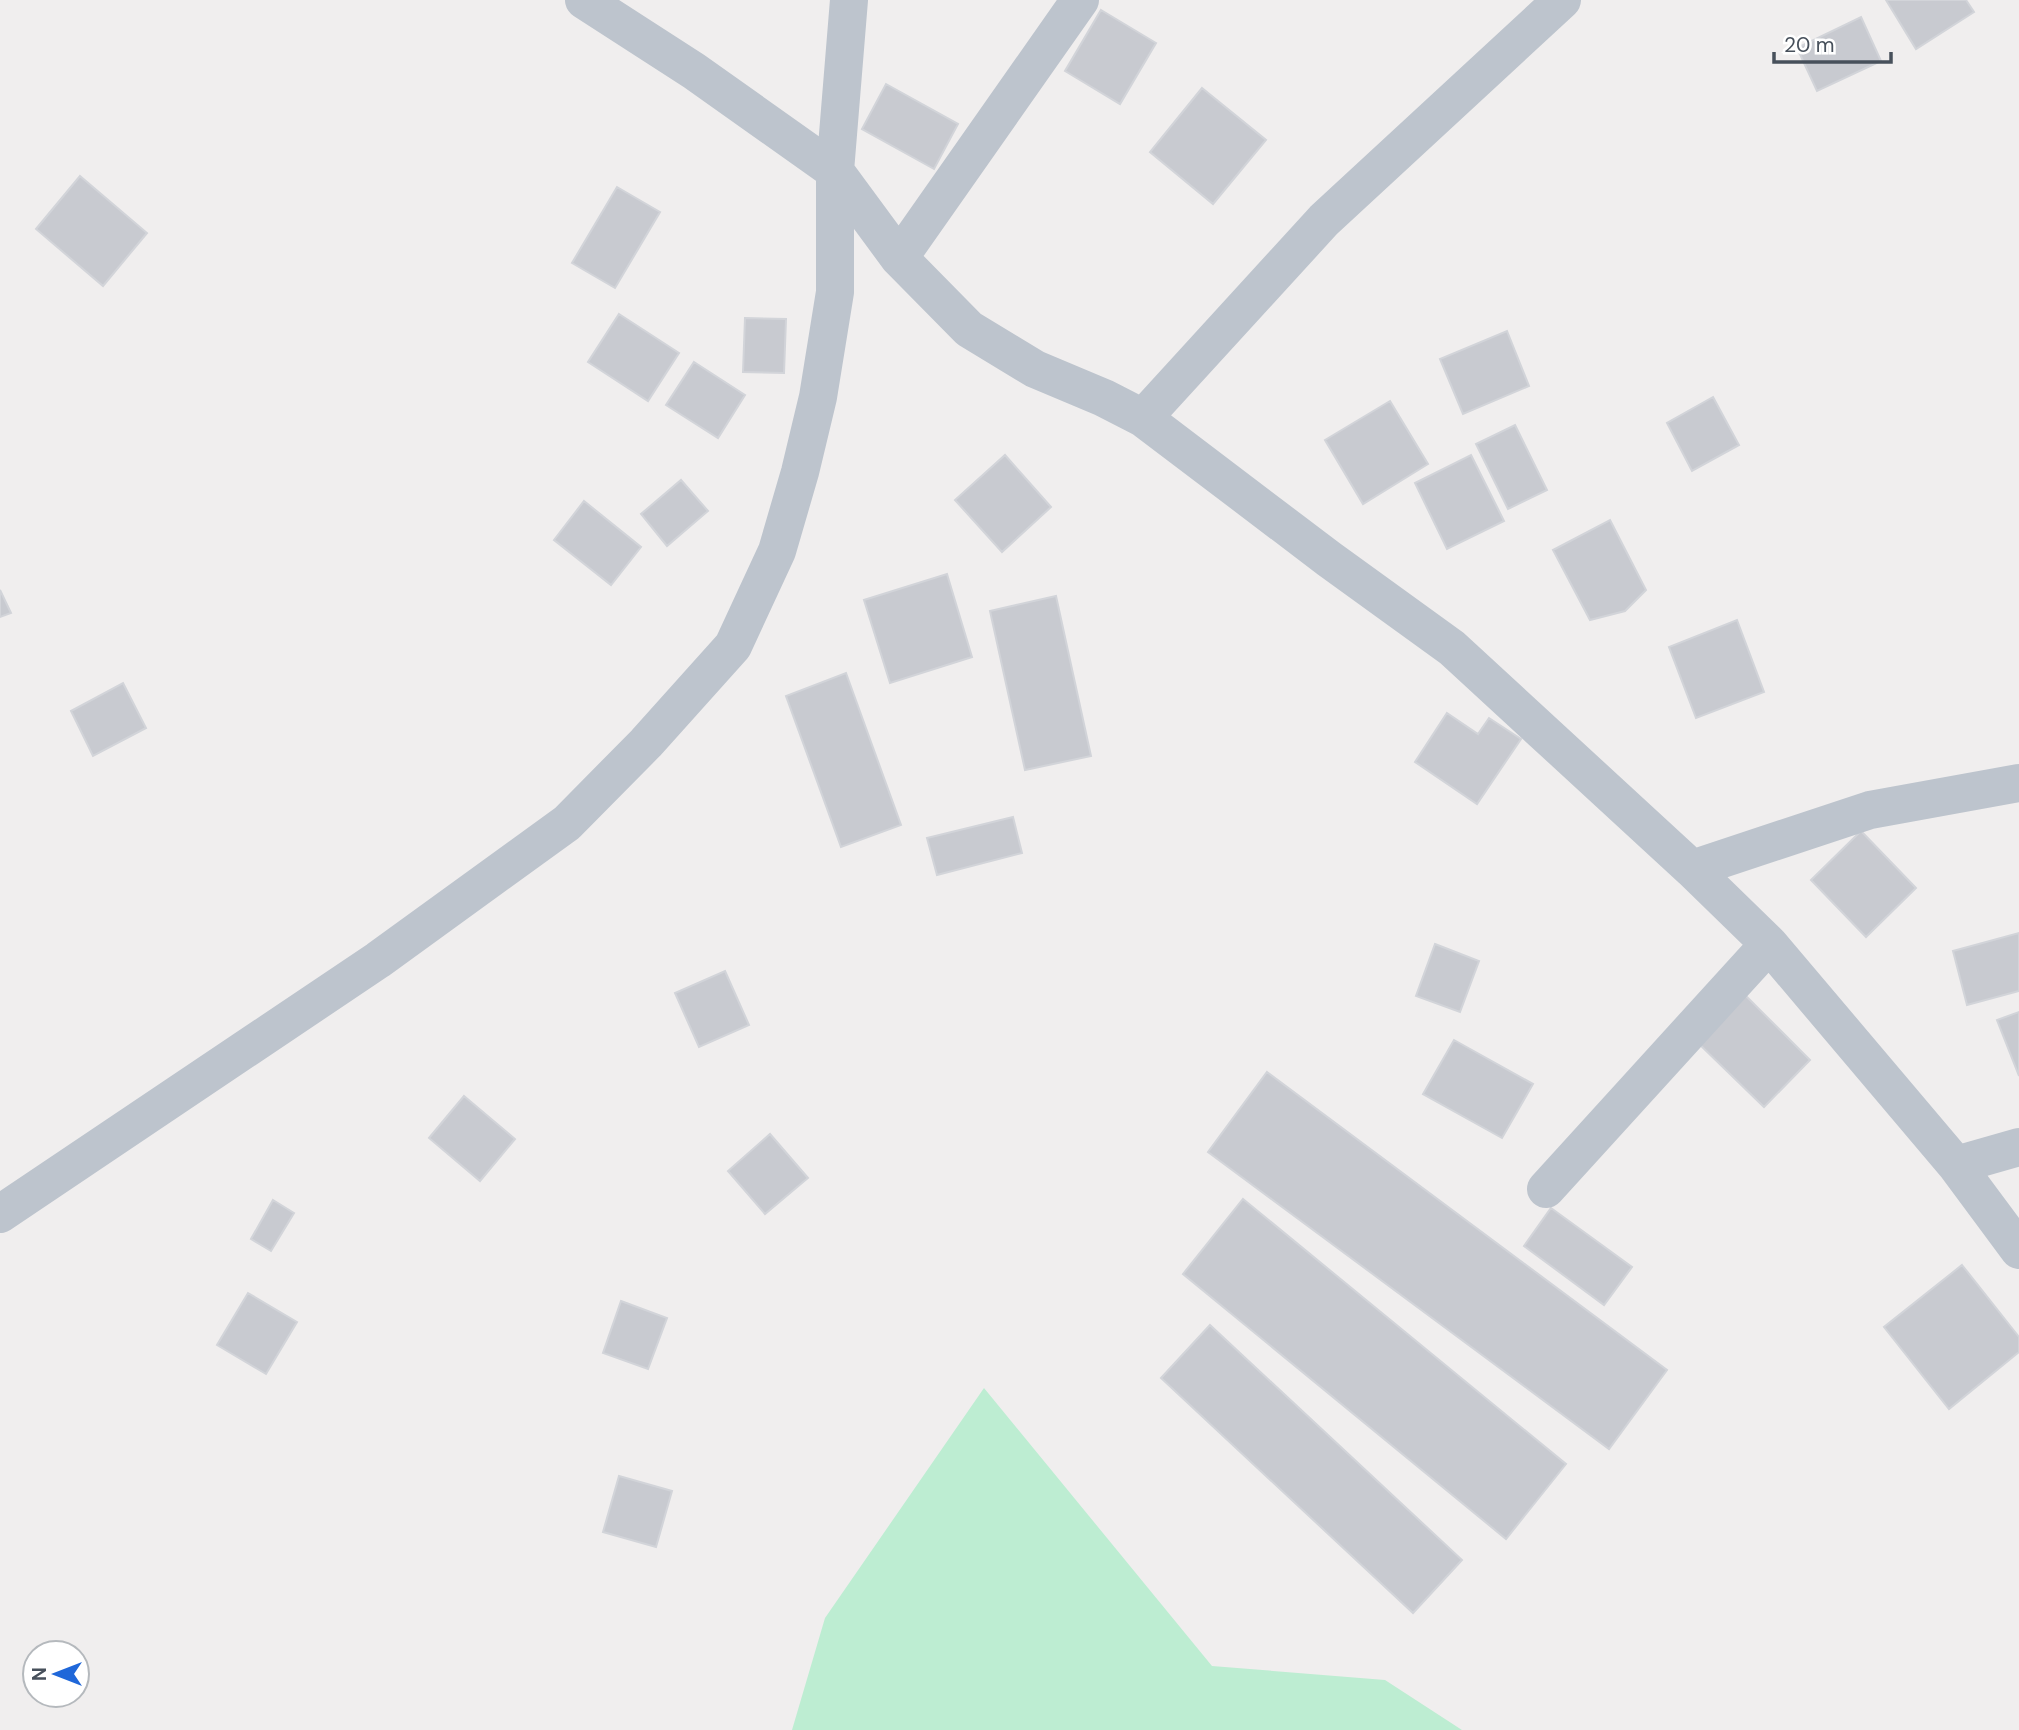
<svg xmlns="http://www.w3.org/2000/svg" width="2019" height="1730" font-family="'DM Sans',sans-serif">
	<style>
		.green { fill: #bdedd2 }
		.building { fill: #c8cad0; stroke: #d2d4d9; stroke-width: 2 }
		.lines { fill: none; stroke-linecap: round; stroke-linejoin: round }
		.minor { stroke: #bdc4cd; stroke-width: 38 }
	</style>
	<rect width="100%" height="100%" fill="#f0eeee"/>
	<path class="green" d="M984,1388L1212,1666L1385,1680L1462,1730H792L825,1618Z"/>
	<path class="building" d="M1886,0H1966L1974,12L1916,49Z
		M1101,10L1156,43L1120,104L1065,71Z
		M1861,17L1881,61L1817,91L1797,48Z
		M886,84L958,124L934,169L862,129Z
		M1202,88L1266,140L1213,204L1150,152Z
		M80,176L147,233L103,286L36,229Z
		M617,187L660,212L615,288L572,263Z
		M619,314L679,353L648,401L588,362Z
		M745,318L786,319L784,373L743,372Z
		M1507,331L1529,386L1463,414L1440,359Z
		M694,362L745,395L718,438L666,405Z
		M1713,397L1739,445L1692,471L1667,423Z
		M1390,401L1428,464L1363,504L1325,440Z
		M1515,425L1547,490L1508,509L1476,444Z
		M1005,455L1051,507L1002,552L955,500Z
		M1471,455L1504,521L1447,549L1415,483Z
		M681,480L708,511L667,546L641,514Z
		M584,501L641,547L611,585L554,540Z
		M1610,520L1646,590L1625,611L1590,620L1553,550Z
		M947,574L972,657L890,683L864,600Z
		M0,590L11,613L0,617Z
		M1056,596L1091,756L1025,770L990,611Z
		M1737,620L1764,692L1696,718L1669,647Z
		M846,673L901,825L841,847L786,696Z
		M123,683L146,728L93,756L71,711Z
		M1447,713L1478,734L1489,718L1521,739L1477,804L1415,762Z
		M1013,817L1022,853L937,875L927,838Z
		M1861,831L1916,888L1866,937L1811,880Z
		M2019,933V991L1967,1005L1953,951Z
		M1435,944L1479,961L1460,1012L1416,996Z
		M725,971L749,1025L699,1047L675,993Z
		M1744,994L1810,1060L1764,1107L1697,1042Z
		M2019,1012V1076L1997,1020Z
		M1454,1040L1533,1084L1502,1138L1423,1094Z
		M1267,1072L1667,1370L1609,1449L1208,1152Z
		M464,1096L515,1139L480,1181L429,1138Z
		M770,1134L808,1178L765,1214L728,1171Z
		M1243,1199L1566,1464L1506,1539L1183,1274Z
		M273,1200L294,1213L271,1251L251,1239Z
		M1551,1208L1632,1267L1604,1305L1524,1246Z
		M1962,1265L2019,1337V1352L1949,1409L1884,1327Z
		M248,1293L297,1322L266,1374L217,1345Z
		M621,1301L667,1318L648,1369L603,1353Z
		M1210,1325L1462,1560L1413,1613L1161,1378Z
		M619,1476L672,1491L656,1547L603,1532Z"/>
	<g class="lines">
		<path class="minor" d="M584,0L694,71L835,171L899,258L969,329L1035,369L1104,398L1143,418L1329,559L1452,648L1692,869L1769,944L1956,1165L2019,1250
			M899,258L1080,0
			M1143,418L1324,220L1562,0
			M1692,869L1870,810L2019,783
			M1956,1165L2019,1147
			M1546,1189L1769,944
			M0,1214L378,960L567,823L646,743L733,646L777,551L800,472L818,397L835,292V171L849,0"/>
	</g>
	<g transform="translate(56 1674) rotate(270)"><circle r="33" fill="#ffffff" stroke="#b5b9bd" stroke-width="2"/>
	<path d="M0-5L12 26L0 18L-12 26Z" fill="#1f67d9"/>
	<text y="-10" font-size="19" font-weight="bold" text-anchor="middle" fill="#47505b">N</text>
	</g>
	<path d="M1774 52v10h117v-10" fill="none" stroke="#47505b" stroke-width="3.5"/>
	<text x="1784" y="52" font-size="21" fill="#47505b" stroke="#ffffff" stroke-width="5" paint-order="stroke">20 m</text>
</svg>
